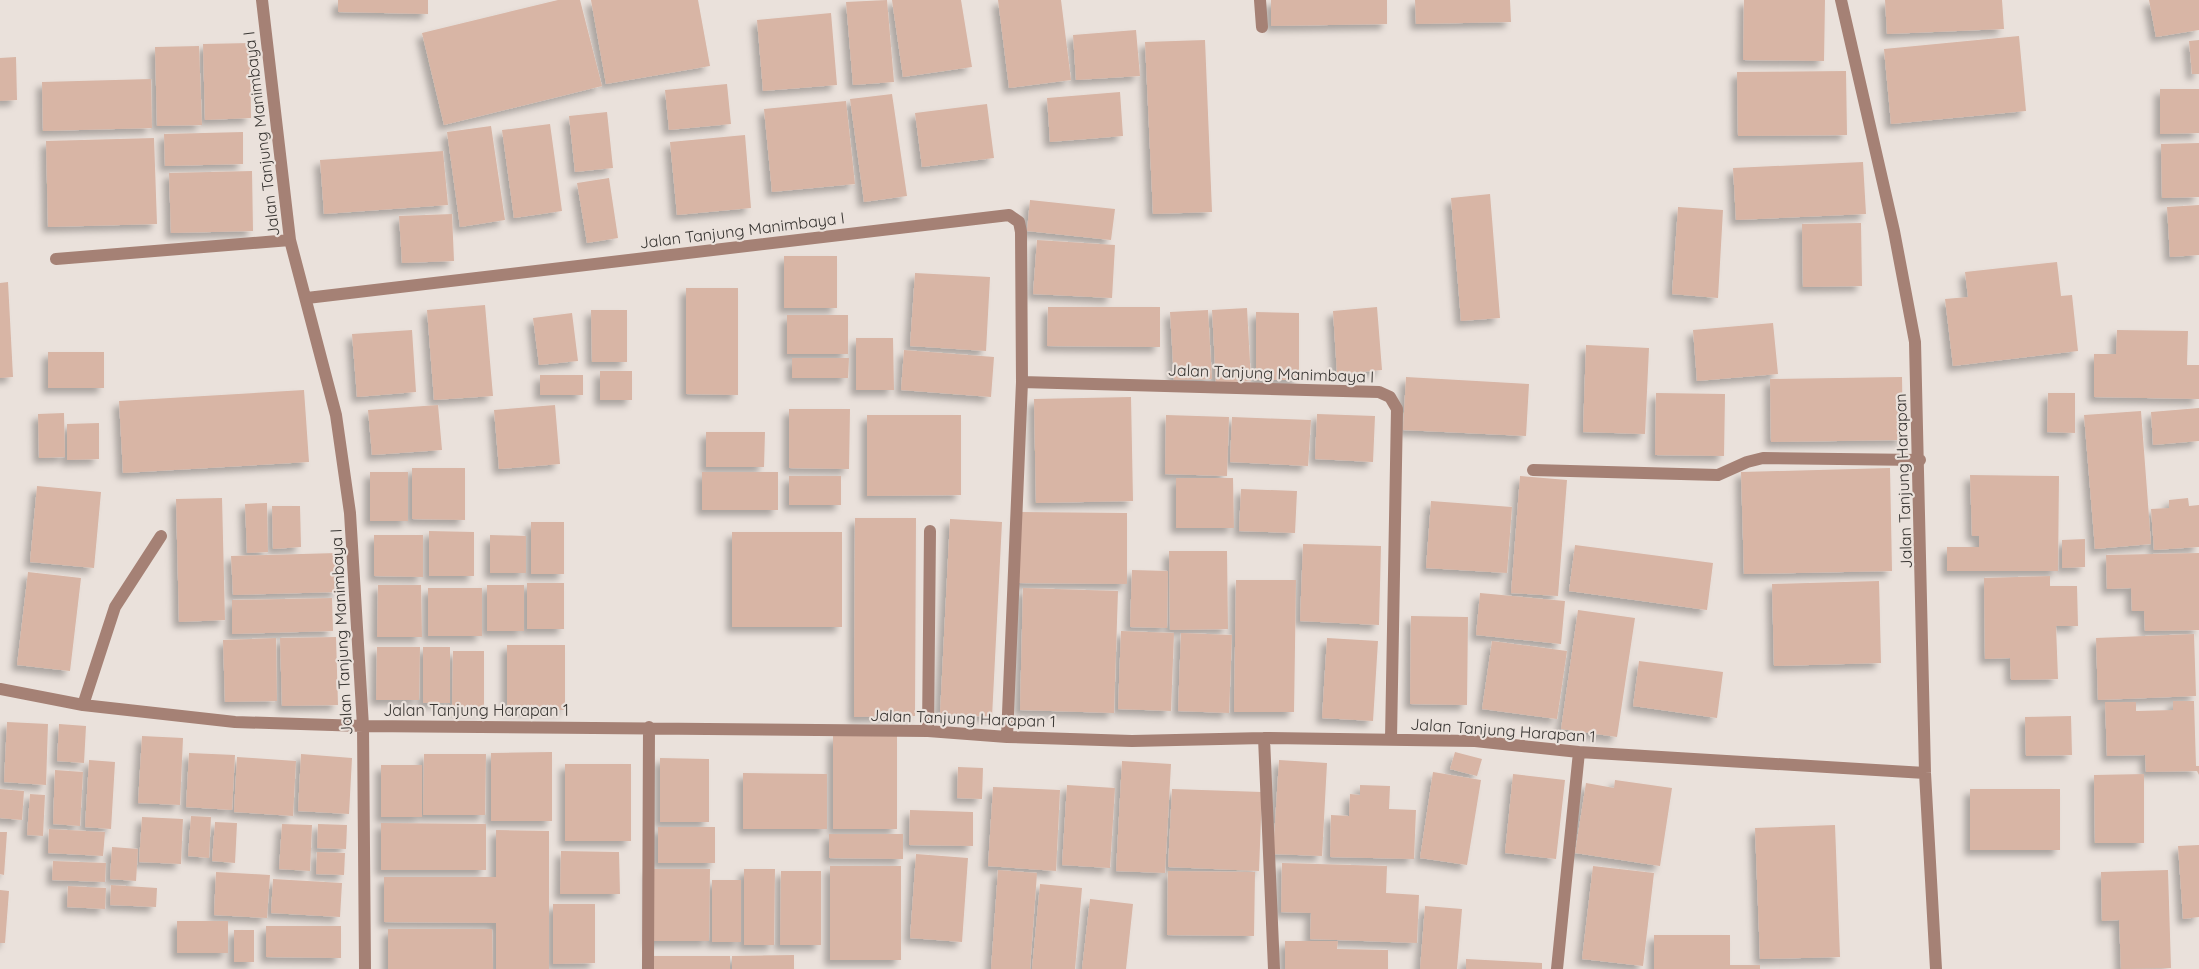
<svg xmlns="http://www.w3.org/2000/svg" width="2199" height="969" font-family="Quicksand,sans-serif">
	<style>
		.building { fill: #d8b5a5; filter: url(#shadow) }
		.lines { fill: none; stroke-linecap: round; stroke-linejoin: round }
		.lane { stroke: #a58175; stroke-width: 12 }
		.street { stroke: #a58175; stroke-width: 12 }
		.labels { text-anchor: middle; stroke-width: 4.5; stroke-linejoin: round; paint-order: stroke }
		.street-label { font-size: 16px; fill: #383532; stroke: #eae1db }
	</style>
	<defs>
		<filter id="shadow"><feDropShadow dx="-5.5" dy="5.5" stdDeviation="3" flood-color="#0004"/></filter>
	</defs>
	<rect width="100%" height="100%" fill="#eae1db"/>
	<path class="building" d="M338,0H428V14L338,12Z
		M558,0H580L602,86L444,125L422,33Z
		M591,0H698L710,66L606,84Z
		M887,0L894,82L853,85L846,2Z
		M892,0H961L972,67L903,77Z
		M998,0H1061L1071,80L1009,88Z
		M1271,0H1387V24L1271,26Z
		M1415,0H1510L1511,22L1416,24Z
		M1744,0H1825L1824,61L1743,60Z
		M1885,0H2002L2004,29L1887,34Z
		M2149,0H2199V30L2156,37Z
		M831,13L837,85L763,91L757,20Z
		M1136,30L1140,76L1076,80L1073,35Z
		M2019,36L2026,111L1891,124L1884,49Z
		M1205,40L1212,212L1153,214L1145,42Z
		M2199,40V74H2192L2189,41Z
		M250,43L251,118L205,120L203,44Z
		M199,46L202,125L157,126L155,47Z
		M16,57L17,100L0,101V58Z
		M1846,71L1847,135L1738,136L1737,72Z
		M151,79L152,128L43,131L42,82Z
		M727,84L731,124L669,130L665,90Z
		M2160,89H2199V133L2160,134Z
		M1120,92L1123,136L1050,142L1047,98Z
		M892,94L907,196L864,202L850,99Z
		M846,101L855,184L772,192L764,109Z
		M987,104L994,158L922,167L915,113Z
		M607,112L613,168L575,172L569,116Z
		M550,124L562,211L514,218L502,130Z
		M491,126L505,220L460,227L447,132Z
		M243,132V164L165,166L164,134Z
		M745,135L751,208L677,215L670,142Z
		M154,138L157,224L48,227L46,141Z
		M2199,143V197L2162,198L2161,144Z
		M443,151L448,205L324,214L320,160Z
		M1863,162L1866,214L1736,220L1733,168Z
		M252,171L253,231L171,233L169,173Z
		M609,178L618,238L587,243L577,183Z
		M1490,194L1500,318L1461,321L1451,198Z
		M1030,200L1115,209L1111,240L1027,231Z
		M2199,205V255L2170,257L2167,207Z
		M1678,207L1723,210L1718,298L1672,294Z
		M452,214L454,261L402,263L399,216Z
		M1861,223L1862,286L1803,287L1802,224Z
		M1037,240L1115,245L1112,298L1033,294Z
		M784,256H837V308H784Z
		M2057,262L2061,296L2072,295L2078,351L1953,366L1945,299L1968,297L1965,272Z
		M915,273L990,277L986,351L910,346Z
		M8,282L13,377L0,378V283Z
		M686,288H738V395L686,394Z
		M485,305L493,396L434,400L427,310Z
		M1048,307H1160V347L1047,346Z
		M1377,307L1382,370L1337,374L1333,311Z
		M1247,308L1251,381L1216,383L1212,310Z
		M591,310H627V362H592Z
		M1208,310L1212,379L1174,380L1170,312Z
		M1256,312L1299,313V380H1256Z
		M572,313L578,361L539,365L533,318Z
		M787,315H848V354H787Z
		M1773,323L1778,374L1697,381L1693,330Z
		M412,330L416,392L357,397L352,334Z
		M2117,330L2188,331L2187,365H2199V399L2094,397V354H2116Z
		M856,338H893L894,390H856Z
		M1586,345L1649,348L1645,434L1583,432Z
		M904,350L994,357L991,397L901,390Z
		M48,352H104V388H48Z
		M792,358H849L848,378H792Z
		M600,371H632V400H600Z
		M540,375H583V395H540Z
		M1406,377L1529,384L1526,436L1403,430Z
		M1902,377L1903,440L1771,442L1770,379Z
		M304,390L309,462L123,473L119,401Z
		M1656,393L1725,394L1724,456L1655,455Z
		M2048,393H2075V433L2047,432Z
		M1131,397L1133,501L1036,503L1034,399Z
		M438,405L442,450L372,455L368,410Z
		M555,405L560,464L499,469L494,410Z
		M2199,408V441L2153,445L2151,412Z
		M789,409H850L849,469L789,468Z
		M2141,411L2151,544L2095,549L2084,415Z
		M64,413L65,457L39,458L38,414Z
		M1317,414L1375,416L1373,462L1315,459Z
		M867,415H961V495L867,496Z
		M1166,415L1229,417L1227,476L1165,474Z
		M1232,417L1311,420L1308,466L1230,462Z
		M99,423V459L67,460V424Z
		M706,432H765L764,467H706Z
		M412,468H465V520L412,519Z
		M1890,468L1892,571L1744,574L1741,472Z
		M370,472H408V521H370Z
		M702,472H778V510H702Z
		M1970,475L2059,476L2058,571H1947V547H1979V536H1972Z
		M789,476H841V505H789Z
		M1520,476L1567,480L1558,596L1511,593Z
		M1176,478H1233L1234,528H1176Z
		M37,486L101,492L94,568L30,562Z
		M1241,489L1297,491L1295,533L1239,531Z
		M222,498L225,620L179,622L176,499Z
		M2188,498L2189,506L2199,505V547L2154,550L2151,509L2169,508V500Z
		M1431,501L1512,507L1507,573L1426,568Z
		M267,503L268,552L247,553L245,504Z
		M272,506H300L301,547L273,549Z
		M1020,512L1127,513V584L1019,583Z
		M855,518H916L915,716L854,717Z
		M950,519L1002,522L992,717L940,714Z
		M531,522H564V574H531Z
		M429,531L474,532V576H429Z
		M732,532H842V627H732Z
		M374,535H423V577L374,576Z
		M490,535L526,536V573H490Z
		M2085,539V567L2062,568V540Z
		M1303,544L1381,546L1379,625L1300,621Z
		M1575,545L1713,563L1707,610L1569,591Z
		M1169,551H1227L1228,629L1170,630Z
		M337,553L338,592L233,595L231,556Z
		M2199,553V630L2145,631L2144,611H2132L2131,588L2107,589L2106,555Z
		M1132,570L1168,571L1167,628L1130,627Z
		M28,572L81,578L70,671L17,665Z
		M2050,576V586H2077L2078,626H2056L2058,679L2011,680L2010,658L1985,659L1984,578Z
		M1236,580H1296L1294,712H1234Z
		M1879,581L1881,663L1774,666L1772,584Z
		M527,583H564V629H527Z
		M378,585H421L422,637H377Z
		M487,585H524V631H487Z
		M428,588H482V636H428Z
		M1023,588L1118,591L1114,713L1020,710Z
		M1480,593L1565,601L1561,644L1476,635Z
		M332,598L333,631L232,634V600Z
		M1578,610L1635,618L1617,737L1561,729Z
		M1411,616L1468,617L1467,705L1410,704Z
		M1121,631L1174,633L1171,711L1118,709Z
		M1181,633L1232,635L1229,713L1178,711Z
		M2194,634L2196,696L2098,700L2096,638Z
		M336,637L338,705L282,706L280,638Z
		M276,638L277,701L225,702L223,640Z
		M1327,638L1378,641L1373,721L1322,718Z
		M1492,641L1567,651L1557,719L1482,709Z
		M507,645H565V710H507Z
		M377,647H420L419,700H376Z
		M423,647H450V703H423Z
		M453,651H484V710H452Z
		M1639,661L1723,672L1717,718L1633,706Z
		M2173,701H2194L2196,766H2199V775L2197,771L2146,772L2145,755L2107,756L2105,702H2136V711L2173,710Z
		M2071,716L2072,755L2026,756L2025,717Z
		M7,722L48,724L46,785L4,782Z
		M59,724L86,726L84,763L57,761Z
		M897,735V829H833V736Z
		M142,736L183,738L180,805L138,803Z
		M552,752V821H491V753Z
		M1455,752L1482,759L1477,776L1450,769Z
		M189,753L235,755L232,810L186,807Z
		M301,754L352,758L349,814L298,811Z
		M424,754H486L485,815H423Z
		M237,757L296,761L293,816L234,812Z
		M660,758L709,759V822H660Z
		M89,760L115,762L111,829L85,827Z
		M1279,760L1327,763L1322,856L1273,854Z
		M1122,761L1171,764L1165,873L1116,871Z
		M565,764H631V841H565Z
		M381,765H422V817H381Z
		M958,767L983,768L982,799L957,798Z
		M55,770L83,772L80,826L53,824Z
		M1433,772L1481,780L1467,865L1420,858Z
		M743,773L827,774V829H743Z
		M1513,774L1565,780L1556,859L1505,853Z
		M2144,774V843H2095L2094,775Z
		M1615,780L1672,788L1660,866L1575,853L1586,783L1614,788Z
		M1067,785L1115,788L1110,868L1062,865Z
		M1360,785L1390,786L1389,809L1416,810L1414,859L1330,857L1331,815L1349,816L1350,794L1360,795Z
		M993,787L1060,790L1056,871L988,866Z
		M0,789L24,791L22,820L0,818Z
		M1172,789L1262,792L1259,871L1168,867Z
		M1970,789H2060V850H1970Z
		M30,794L45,795L43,836L27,835Z
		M910,810L973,812V846L909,845Z
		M191,816L211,817L209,858L188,856Z
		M142,817L183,819L181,864L139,862Z
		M215,822L237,823L235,863L212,861Z
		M381,823L486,824V870H381Z
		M282,824L312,825L310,871L279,869Z
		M318,824L347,825L346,849L317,848Z
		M1835,825L1840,957L1760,959L1755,828Z
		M658,827H715V863H658Z
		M49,829L105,832L103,856L48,853Z
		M496,830L549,831V969H496V923L384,922V877H496Z
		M0,832H7L4,875L0,874Z
		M829,834H903V859L829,858Z
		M2199,845V917L2183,919L2178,846Z
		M112,847L138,849L136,881L110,879Z
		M561,851L619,852L620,894H560Z
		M317,852L345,853L344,875L316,874Z
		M916,854L968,858L962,942L910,938Z
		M53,861L106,863L105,882L52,880Z
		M1282,863L1387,866L1386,893L1419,895L1417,943L1310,939L1311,913L1281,912Z
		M830,866H901V960H830Z
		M1593,866L1654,873L1643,966L1582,959Z
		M650,869H710L709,941H650Z
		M744,869H775L774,945H744Z
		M998,870L1037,873L1030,969H991Z
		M2168,870L2171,968L2121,969L2119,920L2102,921L2101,872Z
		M781,871H821V945H780Z
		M1168,871L1255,872L1254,936L1167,935Z
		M216,872L270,875L267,918L214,915Z
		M273,879L342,883L340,917L271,913Z
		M712,880H741V942H712Z
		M1040,884L1082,888L1075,969H1032Z
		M111,885L157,888L156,907L110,905Z
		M68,886L106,888L105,909L67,907Z
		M0,890L9,891L5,943H0Z
		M1090,899L1133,904L1126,969H1082Z
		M553,904H595V963L553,964Z
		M1425,906L1462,909L1457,969H1420Z
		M177,921H228V953H177Z
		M266,926H341V958L266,957Z
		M388,929H492L493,969H388Z
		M234,930H254V962H234Z
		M1654,935H1730V965H1760V969H1654Z
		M1285,941H1338L1337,949L1388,950V969H1285Z
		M794,955V969H732V956Z
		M652,956H730V969H652Z
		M1466,959L1542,963V969H1466Z"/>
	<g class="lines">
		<path class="lane" d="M928,731L930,531"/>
		<path class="street" d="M262,0L290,240L336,415L350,513L363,726L365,969
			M1260,0L1262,27
			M1841,0L1894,231L1915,342L1925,773L1936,969
			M56,259L290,240
			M307,298L1009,215L1019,222L1021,232L1022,382L1007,737
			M1022,382L1379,392L1390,397L1397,409L1391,739
			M1533,470L1718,475L1747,462L1763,458L1920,460
			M0,689L83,705L235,722L363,726L928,731L1007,737L1132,741L1264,738L1475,741L1579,752L1925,773
			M83,705L115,607L161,536
			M1264,738L1274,969
			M648,969L649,727
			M1557,969L1579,752"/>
	</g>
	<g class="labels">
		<g class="street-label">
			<text transform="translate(261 134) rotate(-97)" y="6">Jalan Tanjung Manimbaya I</text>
			<text transform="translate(742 230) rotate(-7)" y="6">Jalan Tanjung Manimbaya I</text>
			<text transform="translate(1271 373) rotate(2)" y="6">Jalan Tanjung Manimbaya I</text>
			<text transform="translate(1903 481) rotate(-92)" y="6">Jalan Tanjung Harapan</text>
			<text transform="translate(341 632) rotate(-93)" y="6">Jalan Tanjung Manimbaya I</text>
			<text x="476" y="716">Jalan Tanjung Harapan 1</text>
			<text transform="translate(963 718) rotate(2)" y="6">Jalan Tanjung Harapan 1</text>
			<text transform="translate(1503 730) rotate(4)" y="6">Jalan Tanjung Harapan 1</text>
		</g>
	</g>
</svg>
